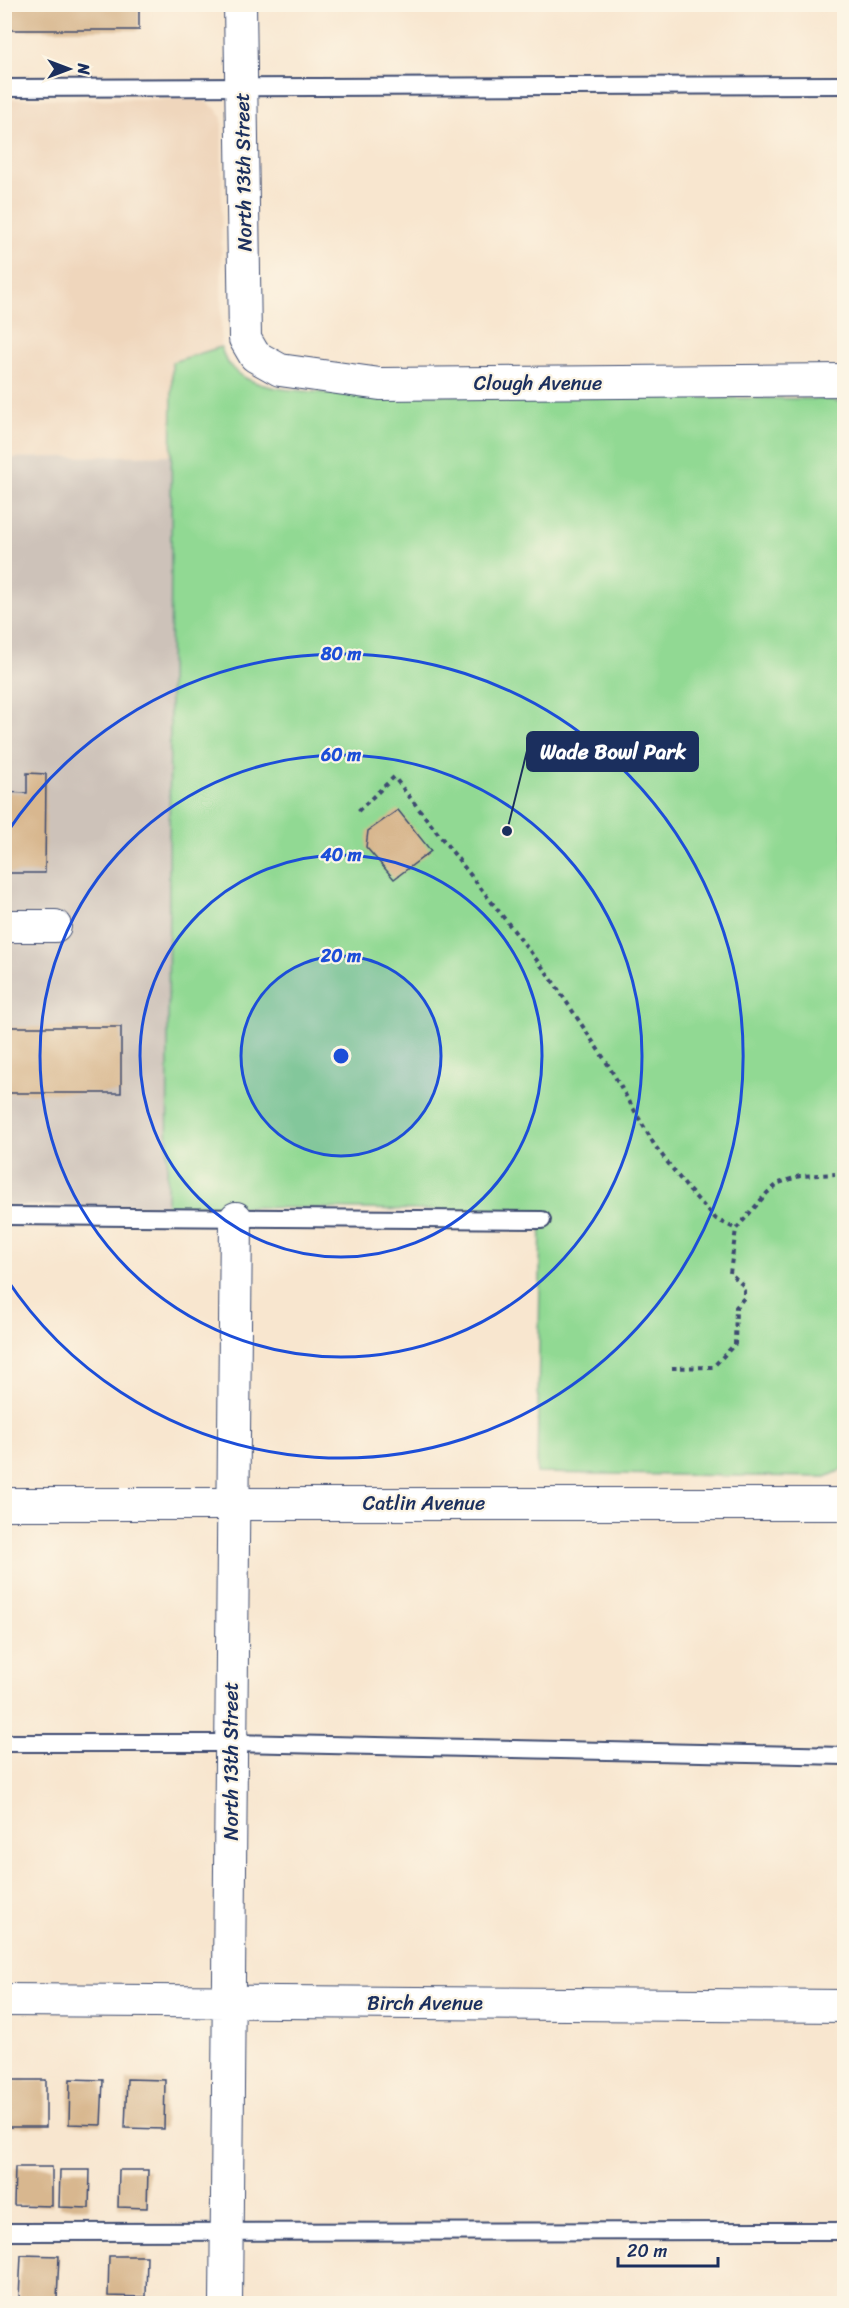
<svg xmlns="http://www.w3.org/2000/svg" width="849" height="2308" font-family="Sriracha,sans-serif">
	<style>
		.built { fill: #efd6bc }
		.industrial { fill: #cdc2b9 }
		.green { fill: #91d993; stroke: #568478; stroke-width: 1.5 }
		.building { fill: #d8b78f }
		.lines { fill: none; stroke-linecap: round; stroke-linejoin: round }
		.service-casing { stroke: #3c4a6f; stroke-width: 20 }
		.minor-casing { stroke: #3c4a6f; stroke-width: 34 }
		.path { stroke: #3c4a6f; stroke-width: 4; stroke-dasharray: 4.5 4.5; stroke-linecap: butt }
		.service { stroke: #fff; stroke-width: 16 }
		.minor { stroke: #fff; stroke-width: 32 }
		.ring { fill: none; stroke: #1d4ed8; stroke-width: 3 }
		.labels { text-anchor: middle; stroke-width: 4.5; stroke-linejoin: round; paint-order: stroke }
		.street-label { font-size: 20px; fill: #1b2f5e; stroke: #fcf5e5 }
		.centre { fill: #1d4ed8; stroke: #fcf5e5; stroke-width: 3 }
		.ring-label { font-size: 18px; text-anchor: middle; font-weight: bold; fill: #1d4ed8; stroke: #fcf5e5; stroke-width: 4.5; stroke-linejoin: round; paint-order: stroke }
		.leader { fill: none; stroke: #1b2f5e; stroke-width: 2 }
		.callout-dot { fill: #1b2f5e; stroke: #fcf5e5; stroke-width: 2 }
		.callout { fill: #1b2f5e; stroke: #1b2f5e; stroke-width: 2 }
		.callout-label { font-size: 21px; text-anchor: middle; font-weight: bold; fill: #fff }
	</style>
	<rect width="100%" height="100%" fill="#fcf5e5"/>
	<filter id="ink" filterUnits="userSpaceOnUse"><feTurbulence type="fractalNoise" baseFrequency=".0167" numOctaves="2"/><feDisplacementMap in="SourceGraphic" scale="12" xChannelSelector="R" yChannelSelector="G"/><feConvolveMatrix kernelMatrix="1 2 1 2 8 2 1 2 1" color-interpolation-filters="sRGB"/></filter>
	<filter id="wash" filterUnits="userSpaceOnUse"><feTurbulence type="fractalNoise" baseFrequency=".008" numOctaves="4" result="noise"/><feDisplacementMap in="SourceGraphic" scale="24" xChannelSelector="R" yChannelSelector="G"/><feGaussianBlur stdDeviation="1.35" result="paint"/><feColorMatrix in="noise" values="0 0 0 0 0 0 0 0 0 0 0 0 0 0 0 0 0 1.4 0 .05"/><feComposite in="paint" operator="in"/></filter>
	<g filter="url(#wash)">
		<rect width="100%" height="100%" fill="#f8e6cf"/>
		<path class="built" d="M4,99H202L216,109L222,118L221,347L172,362V455L5,458Z"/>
		<path class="industrial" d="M172,455L167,1206H5L4,458Z"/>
		<path class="green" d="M221,347C232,391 288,389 325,393L827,399L844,403V1469L826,1477L537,1473L541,1212L167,1206L172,362Z"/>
		<g id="blocks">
			<path class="building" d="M4,4H139V30H4Z
				M27,773L46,774L45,873H4V792L27,793Z
				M398,810L431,851L394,879L366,847L368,831Z
				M4,1027H121V1093H4Z
				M70,2079L103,2080L101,2125L69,2124Z
				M127,2079L165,2080L164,2129L125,2128Z
				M8,2080H46V2127H8Z
				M15,2167H52V2206L14,2205Z
				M60,2170H90L89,2208L59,2207Z
				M119,2170H148L147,2208L118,2207Z
				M21,2255L59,2256L57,2299H19Z
				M109,2256H147L146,2297L108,2296Z"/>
		</g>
	</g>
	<g filter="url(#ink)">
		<use href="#blocks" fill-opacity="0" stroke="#3c4a6f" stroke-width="1.5"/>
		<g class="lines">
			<defs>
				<path id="service" d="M4,88L844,85
					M4,1216L542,1220
					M4,1743H231L844,1756
					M4,2232L844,2231"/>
				<path id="minor" d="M240,4L245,339L255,356L280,370L380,384L844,380
					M4,926H55
					M4,1504H844
					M4,2000L844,2006
					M226,2304L236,1218"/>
			</defs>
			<use href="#service" class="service-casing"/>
			<use href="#minor" class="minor-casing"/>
			<path class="path" d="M358,811L394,777L550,977L607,1063L655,1146L688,1189L716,1219L736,1229
				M672,1368L713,1367L735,1344L736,1307L744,1298V1286L730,1273L736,1229L767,1193L779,1183L800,1176L835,1174"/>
			<use href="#service" class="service"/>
			<use href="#minor" class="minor"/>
		</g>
	</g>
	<circle cx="341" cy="1056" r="100" fill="#1d4ed8" fill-opacity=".12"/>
	<g class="ring">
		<circle cx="341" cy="1056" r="100"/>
		<circle cx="341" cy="1056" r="201"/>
		<circle cx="341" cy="1056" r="301"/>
		<path d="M6 834A402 402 0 1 1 6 1278"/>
	</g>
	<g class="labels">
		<g class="street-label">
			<text transform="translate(243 172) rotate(-91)" y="7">North 13th Street</text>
			<text x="538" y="390">Clough Avenue</text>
			<text x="424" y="1510">Catlin Avenue</text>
			<text transform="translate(231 1761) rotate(-90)" y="7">North 13th Street</text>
			<text x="425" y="2010">Birch Avenue</text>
		</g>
	</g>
	<circle cx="341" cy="1056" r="9" class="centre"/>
	<g class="ring-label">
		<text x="341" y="660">80 m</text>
		<text x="341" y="761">60 m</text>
		<text x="341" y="861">40 m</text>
		<text x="341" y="962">20 m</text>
	</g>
	<path class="leader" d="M507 831L527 751"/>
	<circle class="callout-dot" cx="507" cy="831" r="6"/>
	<rect class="callout" x="527" y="732" width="171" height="39" rx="6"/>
	<g class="callout-label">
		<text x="613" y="759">Wade Bowl Park</text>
	</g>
	<rect width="849" height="2308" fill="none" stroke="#fcf5e5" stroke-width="24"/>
	<g transform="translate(69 69) rotate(90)" stroke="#fcf5e5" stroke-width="4.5" paint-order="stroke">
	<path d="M0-4.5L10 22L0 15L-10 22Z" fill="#1b2f5e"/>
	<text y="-9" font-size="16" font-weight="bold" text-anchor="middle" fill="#1b2f5e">N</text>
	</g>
	<path d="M618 2257v9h100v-9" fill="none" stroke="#1b2f5e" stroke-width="3"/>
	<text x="627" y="2257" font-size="18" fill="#1b2f5e" stroke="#fcf5e5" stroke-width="4.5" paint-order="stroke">20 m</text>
</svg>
